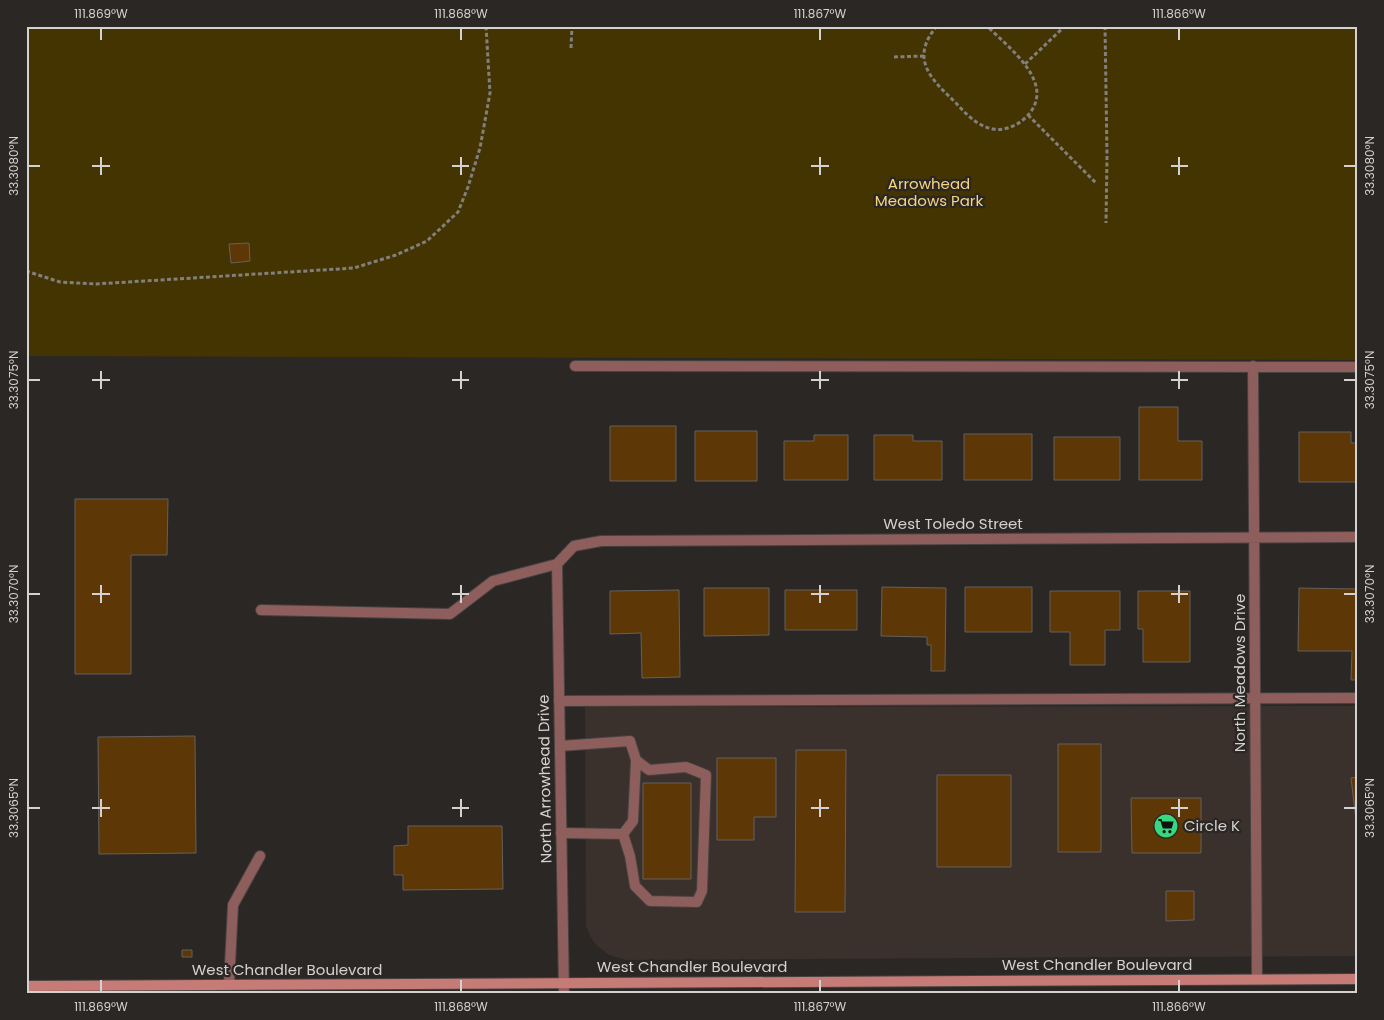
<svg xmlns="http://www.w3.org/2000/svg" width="1384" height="1020" font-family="Poppins,sans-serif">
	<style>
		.built { fill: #3a302c }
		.green { fill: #443401 }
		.building { fill: #5d3705; stroke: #65615e }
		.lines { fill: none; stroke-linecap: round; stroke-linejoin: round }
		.service-casing { stroke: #464240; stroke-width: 12 }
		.minor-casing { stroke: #464240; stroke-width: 12 }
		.secondary-casing { stroke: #464240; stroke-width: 12 }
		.path { stroke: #827f7d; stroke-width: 3; stroke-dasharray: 4 2.5; stroke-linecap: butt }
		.service { stroke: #8d5e5b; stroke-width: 10 }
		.minor { stroke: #8d5e5b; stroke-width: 10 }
		.secondary { stroke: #c67b77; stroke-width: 10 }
		.ticks { fill: none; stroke: #d4d2d0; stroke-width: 2 }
		.labels { text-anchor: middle; stroke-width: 4.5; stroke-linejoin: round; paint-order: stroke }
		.park-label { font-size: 15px; fill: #f6d581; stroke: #2b2725 }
		.street-label { font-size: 15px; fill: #d4d2d0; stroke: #2b2725 }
		.poi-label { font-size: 15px; fill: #d4d2d0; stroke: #2b2725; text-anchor: start }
		.neatline { fill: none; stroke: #d4d2d0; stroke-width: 2 }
		.ticks-label { font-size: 12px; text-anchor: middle; fill: #d4d2d0 }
	</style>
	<rect width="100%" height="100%" fill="#2b2725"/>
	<path class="built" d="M1358,706V956L626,960L609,955L595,944L590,936L586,926L585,707Z"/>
	<path class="green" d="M26,26H1358V360L26,356Z"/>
	<path class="building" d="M249,243L250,261L231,263L229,244Z
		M1139,407H1178V441H1202V480H1139Z
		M610,426H676V481H610Z
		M695,431H757V481H695Z
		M1299,432H1351V443H1358V482H1299Z
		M964,434H1032V480H964Z
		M814,435H848V480H784V441H814Z
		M874,435H913V441H942V480H874Z
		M1054,437H1120V480H1054Z
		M75,499H168L167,555H131V674H75Z
		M882,587L946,588L945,671H931V645H927V637L881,636Z
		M965,587H1032V632H965Z
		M704,588H769V635L704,636Z
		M1299,588L1358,589V680H1351L1352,651H1298Z
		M679,590L680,677L642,678L641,633L610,634V591Z
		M785,590H857V630H785Z
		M1050,591H1120V630H1105V665H1070V632H1050Z
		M1138,591H1190V662H1143V629H1138Z
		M195,736L196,853L99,854L98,737Z
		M1058,744H1101V852H1058Z
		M796,750H846L845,912H795Z
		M717,758H776V817H754V840H717Z
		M937,775H1011V867H937Z
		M1358,777V837L1351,778Z
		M643,783H691V879H643Z
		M1131,798H1201V853H1132Z
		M408,826H502L503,889L403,890V875H394V846L408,845Z
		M1166,891H1194V920L1166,921Z
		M182,950H192V957H182Z"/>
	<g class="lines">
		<defs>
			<path id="service" d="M575,366L1358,367
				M261,610L450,614L493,581L557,564
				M559,701L1358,698
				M560,746L630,741L636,760L633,821L623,834
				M561,833L623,834L630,856L635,886L650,901L697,902L702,891L706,775L686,767L649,770L636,760
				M229,985L233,905L260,856"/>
			<path id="minor" d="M1253,366L1257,979
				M564,994L557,564L574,546L601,541L1358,537"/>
			<path id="secondary" d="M26,986L1358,979"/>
		</defs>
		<use href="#service" class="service-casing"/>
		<use href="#minor" class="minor-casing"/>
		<use href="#secondary" class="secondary-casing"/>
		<path class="path" d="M937,26C909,59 931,79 956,103C966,114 977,126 993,129C1004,131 1016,126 1024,119C1061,86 1009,48 987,26
			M1105,26L1107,156L1106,223
			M571,48L572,26
			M894,57L924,56
			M1025,64L1065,26
			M1028,115L1096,183
			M26,271L60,282L96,284L354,268L396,255L427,241L458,212L468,187L480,148L490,93L486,26"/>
		<use href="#service" class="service"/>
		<use href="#minor" class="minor"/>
		<use href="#secondary" class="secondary"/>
	</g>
	<path class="ticks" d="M101,28V40M461,28V40M820,28V40M1179,28V40M101,157V175M461,157V175M820,157V175M1179,157V175M28,166H40M92,166H110M452,166H469M811,166H829M1171,166H1188M1344,166H1356M101,371V389M461,371V389M820,371V389M1179,371V389M28,380H40M92,380H110M452,380H469M811,380H829M1171,380H1188M1344,380H1356M101,585V603M461,585V603M820,585V603M1179,585V603M28,594H40M92,594H110M452,594H469M811,594H829M1171,594H1188M1344,594H1356M101,799V817M461,799V817M820,799V817M1179,799V817M28,808H40M92,808H110M452,808H469M811,808H829M1171,808H1188M1344,808H1356M101,980V992M461,980V992M820,980V992M1179,980V992"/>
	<defs>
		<symbol id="supermarket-disc" viewBox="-11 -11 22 22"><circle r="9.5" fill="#36d880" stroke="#2b2725"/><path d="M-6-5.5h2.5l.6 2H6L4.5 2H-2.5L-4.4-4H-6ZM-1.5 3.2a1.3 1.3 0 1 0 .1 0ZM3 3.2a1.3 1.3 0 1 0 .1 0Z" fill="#111"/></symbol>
	</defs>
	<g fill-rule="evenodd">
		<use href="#supermarket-disc" x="1152" y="812" width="28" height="28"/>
	</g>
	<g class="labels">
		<g class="park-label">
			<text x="929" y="189">Arrowhead<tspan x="929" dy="17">Meadows Park</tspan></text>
		</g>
		<g class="street-label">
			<text x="953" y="529">West Toledo Street</text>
			<text transform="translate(1240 673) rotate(-90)" y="5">North Meadows Drive</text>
			<text transform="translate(545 779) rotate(-91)" y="5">North Arrowhead Drive</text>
			<text x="1097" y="970">West Chandler Boulevard</text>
			<text x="692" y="972">West Chandler Boulevard</text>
			<text x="287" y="975">West Chandler Boulevard</text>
		</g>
		<g class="poi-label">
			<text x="1184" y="831">Circle K</text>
		</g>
	</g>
	<rect width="1384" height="1020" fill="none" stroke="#2b2725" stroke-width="55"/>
	<rect x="28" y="28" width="1328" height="964" class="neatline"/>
	<g class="ticks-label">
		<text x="101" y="18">111.869°W</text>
		<text x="461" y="18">111.868°W</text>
		<text x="820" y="18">111.867°W</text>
		<text x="1179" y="18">111.866°W</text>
		<text transform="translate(14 166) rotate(-90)" y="4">33.3080°N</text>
		<text transform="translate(1370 166) rotate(-90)" y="4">33.3080°N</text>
		<text transform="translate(14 380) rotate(-90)" y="4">33.3075°N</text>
		<text transform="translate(1370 380) rotate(-90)" y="4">33.3075°N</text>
		<text transform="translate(14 594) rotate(-90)" y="4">33.3070°N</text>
		<text transform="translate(1370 594) rotate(-90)" y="4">33.3070°N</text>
		<text transform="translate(14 808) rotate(-90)" y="4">33.3065°N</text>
		<text transform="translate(1370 808) rotate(-90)" y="4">33.3065°N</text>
		<text x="101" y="1011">111.869°W</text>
		<text x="461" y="1011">111.868°W</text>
		<text x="820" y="1011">111.867°W</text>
		<text x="1179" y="1011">111.866°W</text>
	</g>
</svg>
